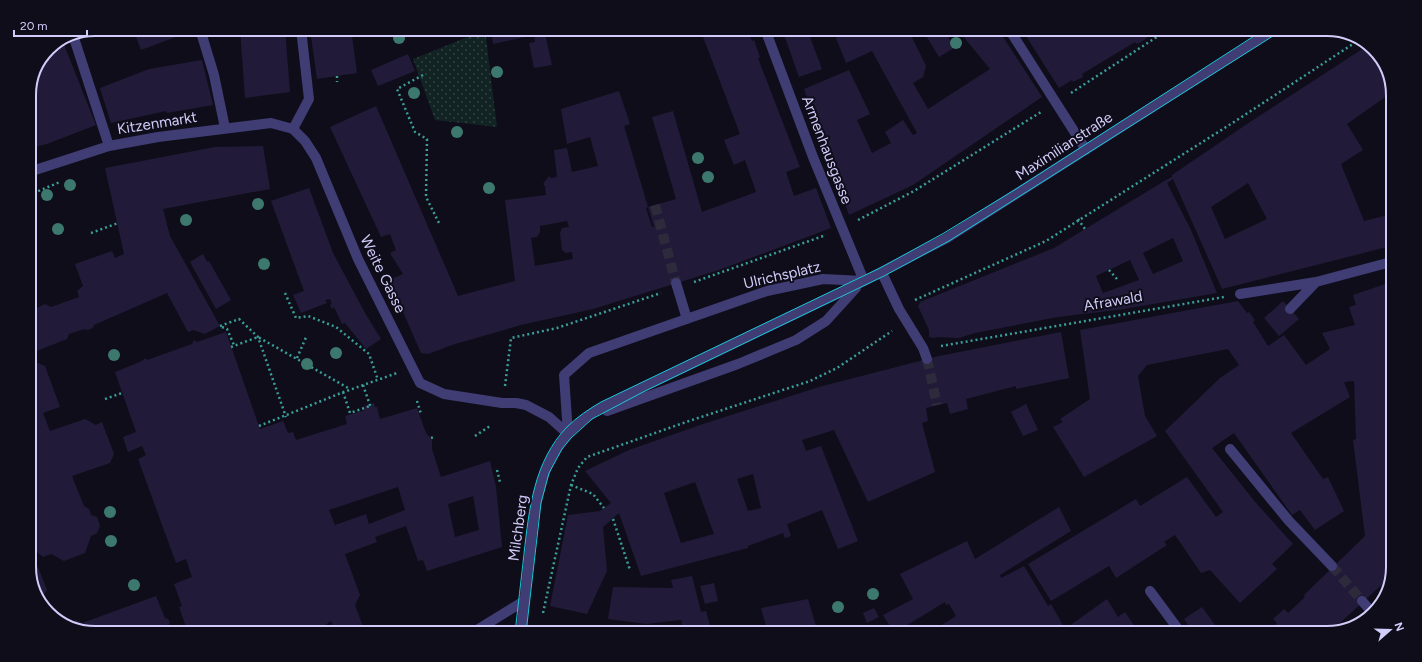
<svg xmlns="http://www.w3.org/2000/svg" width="1422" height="662" font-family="Figtree,sans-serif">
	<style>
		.park { fill: url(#park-dots) }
		.building { fill: #211b39; fill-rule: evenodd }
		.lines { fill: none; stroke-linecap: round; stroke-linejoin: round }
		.minor-tunnel { stroke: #2c2a3b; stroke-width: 10; stroke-dasharray: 10 5; stroke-linecap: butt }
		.path { stroke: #3a9f98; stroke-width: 2.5; stroke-dasharray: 2 3; stroke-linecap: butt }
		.minor { stroke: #3f3d74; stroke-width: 10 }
		.tram { stroke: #1ac7d7; stroke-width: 1 }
		.tree { fill: #3d786e }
		.labels { text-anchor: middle; stroke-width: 4; stroke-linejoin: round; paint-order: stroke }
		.street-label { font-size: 15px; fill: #d1ccf9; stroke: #0f0d1a }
		.rim { fill: none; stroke: #d1ccf9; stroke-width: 2 }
	</style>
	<defs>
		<pattern id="park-dots" width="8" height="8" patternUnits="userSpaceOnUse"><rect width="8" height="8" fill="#112323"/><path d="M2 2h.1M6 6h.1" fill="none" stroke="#334244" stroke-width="1.8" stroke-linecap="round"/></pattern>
	</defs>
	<rect width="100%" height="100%" fill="#0f0d1a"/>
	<path class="park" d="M485,30L497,127L435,120L413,59Z"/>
	<path class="building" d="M133,29H182L184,34L141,50Z
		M240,29H285L290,92L245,98Z
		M310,29H351L357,73L317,79Z
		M491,29H544L552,65L534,68L529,43L535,42L534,35L493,44Z
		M700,29H747L752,41L754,40L760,57L758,58L800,167L786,172L794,196L816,188L831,228L719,270L593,309L521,325L452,345L428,354L421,353L389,280L403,274L390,253L396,250L390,234L381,237L330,127L376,106L458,296L515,281L505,200L546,195L545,186L543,184L549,176L551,178L557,177L554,150L567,148L572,172L598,166L590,137L567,144L561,109L619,91L630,124L624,126L648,207L646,208L652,227H654L648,207L676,199L652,117L673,111L702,212L756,192L745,160L734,165L724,140L740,134ZM567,221L569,227L562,228L560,233L562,250L566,253L572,252L573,259L535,266L531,238L537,237L540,232V226Z
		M782,29H807L822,69L799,77Z
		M855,29H908L926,66L923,77L913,83L928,109L990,69L962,35L970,29H998L1042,97L913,185L849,215L804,89L849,70L870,114L857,120L872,153L891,143L885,132L903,120L913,135L917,133L872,51L846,63L836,38Z
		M922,29H944L954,48L939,57Z
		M1037,29H1158L1146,37L1147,38L1141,42L1137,44L1135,42L1082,74L1083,77L1073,82L1072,80L1059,88L1026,36Z
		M63,42L96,125L47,144L29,148V91L48,48Z
		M1367,46L1382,58L1393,91V96L1391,93L1347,124L1363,150L1341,164L1364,221L1392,214L1391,246L1222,289L1173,179L1167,183L1191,230L1217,293L1124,309L1058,317L975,333L959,338L938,337L934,338L929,337V330L918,306L920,302L1054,248L1166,180L1172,177V175L1247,124ZM1248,183L1267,219L1225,239L1211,207ZM1173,238L1183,261L1153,274L1143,253ZM1130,260L1139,280L1103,293L1096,276Z
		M408,54L415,71L378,86L371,70Z
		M202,60L213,105L167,113L166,111L111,123L100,88L149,69Z
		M263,146L270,189L163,209L170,236L220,326L205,334L193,330L188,332L167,293L94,325L93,328L88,330L84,329L69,334L67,339L29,354V304L37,308L45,304L51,307L79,297L77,291L83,286L75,264L112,251L115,258L124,254L105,168L215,147Z
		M309,188L333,253L365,313L381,339L366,349L345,323L342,324L334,307L332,309L330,305L332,304L330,299L325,300L327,303L301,313L293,295L304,291L271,201Z
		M1392,199V213H1391L1388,200Z
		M203,254L207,262L209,261L231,300L216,309L190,262Z
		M1391,282L1388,579L1330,632L1270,633L1268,631L1277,623L1273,619L1284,609L1288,613L1305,597L1304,595L1365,536L1353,440L1356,439L1354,381L1344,382L1350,397L1291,433L1323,479L1328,477L1344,511L1315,530L1300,510L1292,515L1234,433L1212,448L1256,503L1293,544L1272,564L1277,569L1240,603L1210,570L1201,573L1175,535L1164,542L1167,545L1116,578L1109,566L1051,601L1028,564L1136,499L1140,506L1187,477L1216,517L1223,512L1165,431L1220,378L1239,365L1228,349L1147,365L1138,376L1145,416L1157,436L1084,477L1053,427L1063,422L1060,419L1090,399L1080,330L1238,301L1247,313L1249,312L1255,320L1253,322L1268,346L1284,335L1306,365L1330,349L1322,333L1355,325L1349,307L1356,305L1353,295Z
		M1283,301L1299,319L1279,336L1264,318Z
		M226,332L260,429L283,421L288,433L293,432L296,440L347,424L345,416L365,410L364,406L374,403L375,407H377L380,419L417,408L426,433L432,440V449L441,477L490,461L496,487L502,547L427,571L423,560L418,561L406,526L375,537L377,542L345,554L360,595L355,605L362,624L359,633H336L331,621L314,633H188L179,607L182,606L174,584L192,577L186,559L176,563L138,459L146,455L142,446L128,452L123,437L136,432L115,372L142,361L145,358L147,360L192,344L194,340L197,342ZM398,487L405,510L369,524L366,514L335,525L329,510ZM473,496L479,530L455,537L448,504Z
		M1061,332L1069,378L1016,389V386L966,399L968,409L950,414L947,403L926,408L928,421L922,423L935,472L868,502L834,430L802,440L806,451L821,446L858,541L838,549L822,510L787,524L791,536L785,538L783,533L748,546V548L641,576L619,513L603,527L607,571L587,614L550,606L568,515L600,511L611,503L585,471L629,450L703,424L819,387L939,356ZM753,474L761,508L748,511L737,479ZM695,482L714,534L681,543L664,493Z
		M36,362L45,366L60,407L43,413L50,431L85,419L96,425L102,422L114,454L110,463L72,476L84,506L89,509L91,515L97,517L100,526L97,533L91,536L85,553L64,561L51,554L43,557L37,552L33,554L47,590L43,596L38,598L29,572V365Z
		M1026,404L1038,430L1023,436L1011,412Z
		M1059,507L1071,531L1000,575L1001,578L1024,566L1048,606L1051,604L1065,629L1107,599L1118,617L1125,612L1139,633H929L956,616L949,604L946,605L945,602L894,633L883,615L913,599L900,574L967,541L975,559Z
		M692,576L701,612L706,611L712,633H684L681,620L646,624L608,619L613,587L673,588L671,580Z
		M714,583L718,601L705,604L700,586Z
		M156,596L165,618L168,619L170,622L166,630L160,633H95L68,627L70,623L76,620L82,623Z
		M808,599L818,633H768L761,608Z
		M1202,607L1215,625L1203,633H1194L1184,619Z
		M874,608L879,617L867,623L863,613Z"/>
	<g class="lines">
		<path class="minor-tunnel" d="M655,205L676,283
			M927,359L937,405
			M1332,566L1362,601"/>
		<path class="path" d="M423,75L397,89L415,132L427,139L426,197L439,223
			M337,76V82
			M1071,93L1169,29
			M29,195L60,182
			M1078,219L1085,229
			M858,220L914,191L1041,112
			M91,233L118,223
			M1109,270L1117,279
			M694,282L826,235
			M285,293L296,318L308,316L336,327L369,354L378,380
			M915,300L1046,241L1234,122L1359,40
			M220,326L239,319L258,337L286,417
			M222,327L227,329L234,345
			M941,346L1224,297
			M231,347L258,337L350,389
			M297,358L307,335
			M363,385L371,408
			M505,386L511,338L557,328L661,293
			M343,392L350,413L370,406
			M105,399L122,393
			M417,401L421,414
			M259,426L341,393L397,373
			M475,436L490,426
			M431,438L434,437
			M497,470L500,482
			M571,485L593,494L604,508
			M613,519L630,570
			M543,613L571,485L578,468L587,457L689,421L810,381L837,368L892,331"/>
		<path class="minor" d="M200,29L214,75L225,128
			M765,29L813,157L864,281
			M1009,29L1086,150
			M74,38L109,146
			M293,129L305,141L316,158L358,259L420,383L444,394L502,403H516L526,405L549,417L568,434
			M293,129L309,99L301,29
			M29,172L109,146L158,137L271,123L293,129
			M882,273L899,309L923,348L927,359
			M676,283L687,319
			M1240,294L1316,282L1391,262
			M1290,309L1316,282
			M607,411L738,364L796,340L826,321L856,288
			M568,434L564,375L589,353L767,291L823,279L863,281
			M1230,449L1289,521L1332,566
			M1150,591L1181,633
			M1362,601L1372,612
			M521,631L541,633
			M472,633L524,601
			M521,633C524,606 527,578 530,551C536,489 544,439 604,406L864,281L947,238L1275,29"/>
		<path class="tram" d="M515,633C518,607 521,580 524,554C529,509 534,461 567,427C577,417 589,409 601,402L880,268L944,233L1016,189L1265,29
			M526,633L541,503L549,473L562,449L571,438L592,419L643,392L884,276L949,241L1284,29"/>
	</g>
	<g class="tree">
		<circle cx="399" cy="38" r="6"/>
		<circle cx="956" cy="43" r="6"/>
		<circle cx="497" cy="72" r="6"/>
		<circle cx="414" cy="93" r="6"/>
		<circle cx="457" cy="132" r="6"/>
		<circle cx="698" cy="158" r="6"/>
		<circle cx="708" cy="177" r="6"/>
		<circle cx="70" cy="185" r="6"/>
		<circle cx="489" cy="188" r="6"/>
		<circle cx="47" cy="195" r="6"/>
		<circle cx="258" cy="204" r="6"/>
		<circle cx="186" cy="220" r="6"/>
		<circle cx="58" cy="229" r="6"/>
		<circle cx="264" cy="264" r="6"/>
		<circle cx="336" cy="353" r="6"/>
		<circle cx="114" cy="355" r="6"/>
		<circle cx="307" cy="364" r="6"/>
		<circle cx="110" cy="512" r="6"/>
		<circle cx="111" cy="541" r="6"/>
		<circle cx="134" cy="585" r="6"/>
		<circle cx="873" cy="594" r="6"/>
		<circle cx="838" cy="607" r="6"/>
	</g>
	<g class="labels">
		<g class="street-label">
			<text transform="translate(157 123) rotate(-9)" y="5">Kitzenmarkt</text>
			<text transform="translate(1064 146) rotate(-33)" y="5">Maximilianstraße</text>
			<text transform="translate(827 150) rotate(69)" y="5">Armenhausgasse</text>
			<text transform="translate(383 274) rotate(64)" y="5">Weite Gasse</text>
			<text transform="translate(782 275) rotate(-13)" y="5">Ulrichsplatz</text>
			<text transform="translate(1113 301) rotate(-10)" y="5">Afrawald</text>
			<text transform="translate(518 528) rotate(-82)" y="5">Milchberg</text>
		</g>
	</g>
	<path d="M0 0H1422V662H0ZM95 36H1327A59 59 0 0 1 1386 95V567A59 59 0 0 1 1327 626H95A59 59 0 0 1 36 567V95A59 59 0 0 1 95 36Z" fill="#0f0d1a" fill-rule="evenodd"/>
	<path class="rim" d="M95 36H1327A59 59 0 0 1 1386 95V567A59 59 0 0 1 1327 626H95A59 59 0 0 1 36 567V95A59 59 0 0 1 95 36Z"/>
	<g transform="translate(1390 630) rotate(70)" stroke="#0f0d1a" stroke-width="3" paint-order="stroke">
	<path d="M0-3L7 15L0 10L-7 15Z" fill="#d1ccf9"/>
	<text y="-6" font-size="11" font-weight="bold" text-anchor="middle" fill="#d1ccf9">N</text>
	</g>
	<path d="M14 30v6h73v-6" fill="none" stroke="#d1ccf9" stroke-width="2"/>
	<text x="20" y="30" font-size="12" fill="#d1ccf9" stroke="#0f0d1a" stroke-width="3" paint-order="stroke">20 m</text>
</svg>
